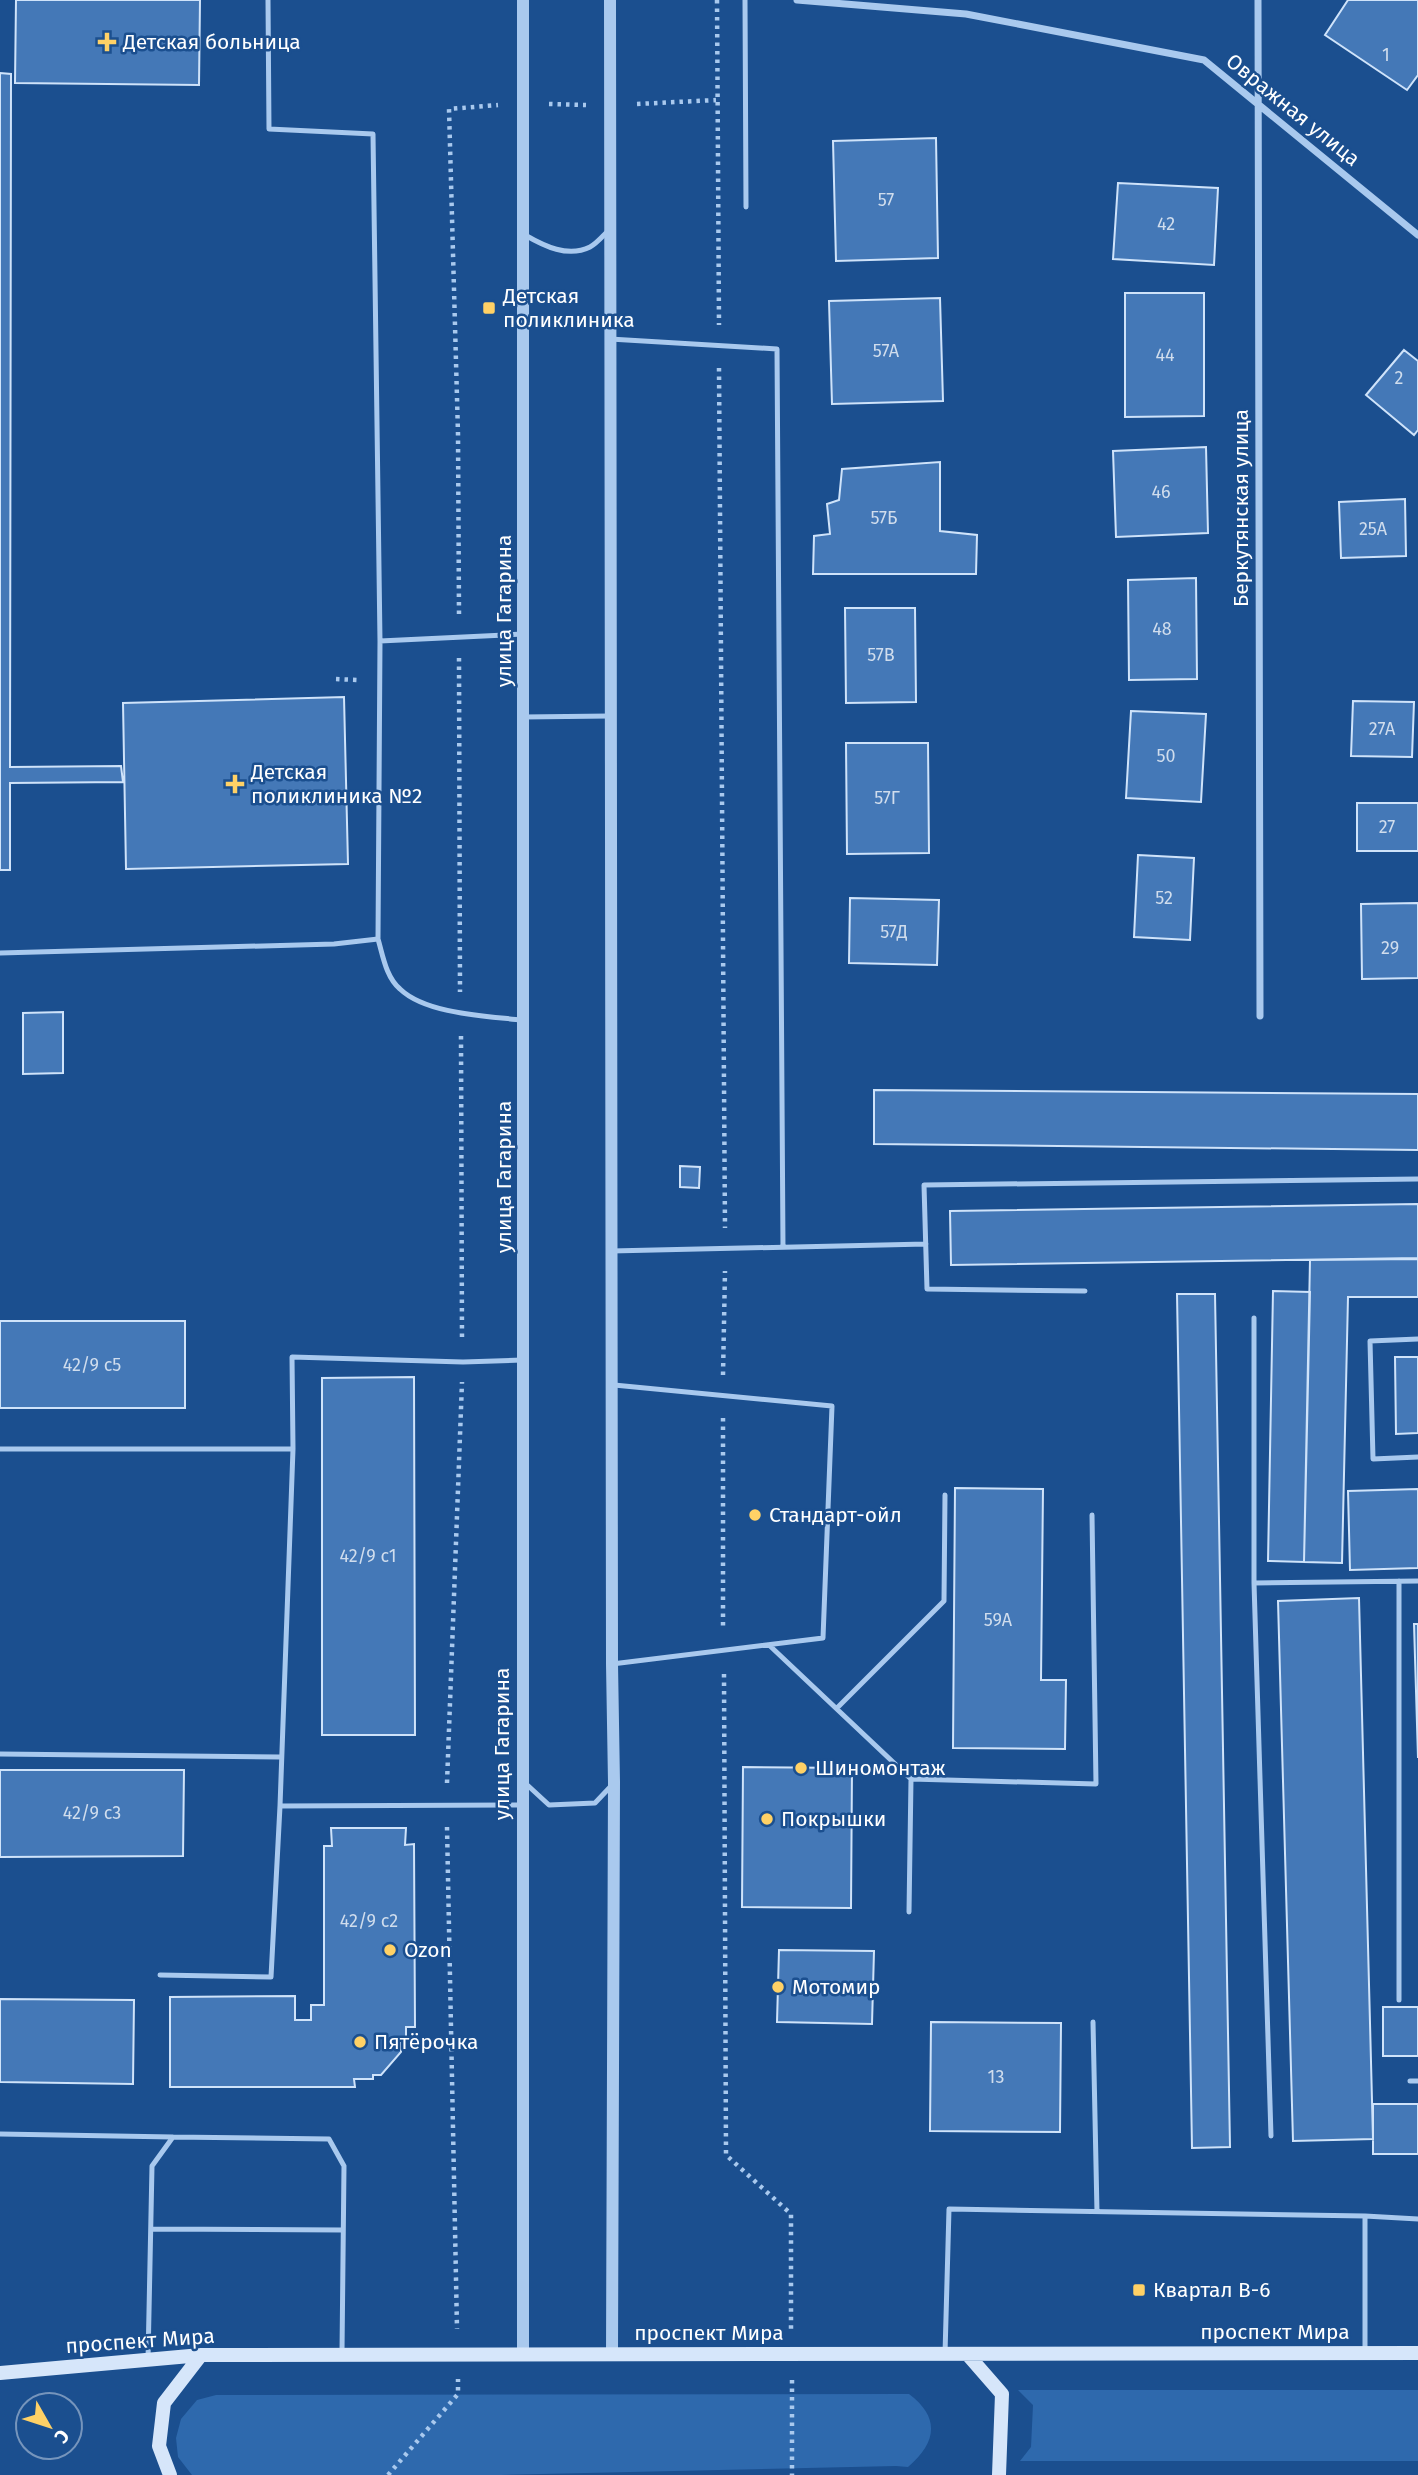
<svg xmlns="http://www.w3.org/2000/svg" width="1418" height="2475" font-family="'Fira Sans',sans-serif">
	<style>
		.green { fill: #2e69ad }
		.building { fill: #4478b7; stroke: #cfe3fa; stroke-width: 2 }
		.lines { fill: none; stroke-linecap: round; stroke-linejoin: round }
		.path { stroke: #a9c9ee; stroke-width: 4.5; stroke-dasharray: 3.5 5; stroke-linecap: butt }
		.service { stroke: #a9c9ee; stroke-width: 5 }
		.minor { stroke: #a9c9ee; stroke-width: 7 }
		.tertiary { stroke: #a9c9ee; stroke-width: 12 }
		.secondary { stroke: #d6e6fa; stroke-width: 14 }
		.poi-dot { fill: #ffd166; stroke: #1b4f8f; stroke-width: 2.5 }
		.labels { text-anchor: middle; stroke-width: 5; stroke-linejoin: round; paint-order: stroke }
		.number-label { font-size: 18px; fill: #d0dded }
		.poi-label { font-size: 21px; fill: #fff; stroke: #1b4f8f; text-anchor: start }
		.street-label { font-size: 21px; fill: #fff; stroke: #1b4f8f }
	</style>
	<rect width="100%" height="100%" fill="#1b4f8f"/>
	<path class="green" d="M1018,2390H1418V2461H1020L1031,2447L1033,2405Z
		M909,2394C941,2418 936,2443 908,2467L896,2466L501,2475H192L178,2457L176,2438L181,2419L197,2400L216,2395Z"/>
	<path class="building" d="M16,0H200L199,85L15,83Z
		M1348,0H1418V75L1407,90L1325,35Z
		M0,73L11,74L10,767L121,766L123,782L10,783V870H0Z
		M936,138L938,258L836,261L833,141Z
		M1118,183L1218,188L1214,265L1113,259Z
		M1125,293H1204V416L1125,417Z
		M940,298L943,401L832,404L829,301Z
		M1404,350L1418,361V430L1414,435L1366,395Z
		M1206,447L1208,533L1116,537L1113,451Z
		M940,462V531L977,535L976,574H813L814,536L830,534L827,504L839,500L842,469Z
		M1405,499L1406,556L1341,558L1339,502Z
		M1196,578L1197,679L1129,680L1128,580Z
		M845,608H915L916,702L846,703Z
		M344,697L348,864L126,869L123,703Z
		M1353,701L1414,702L1412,757L1351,756Z
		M1131,711L1206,714L1201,802L1126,798Z
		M846,743H928L929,853L847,854Z
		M1357,803H1418V851H1357Z
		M1138,855L1194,858L1190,940L1134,937Z
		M850,898L939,900L937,965L849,963Z
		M1418,903V978L1362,979L1361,904Z
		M63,1012V1073L23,1074V1013Z
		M874,1090L1418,1094V1150L874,1144Z
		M680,1166L700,1167L699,1188L680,1187Z
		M1418,1204V1258L951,1265L950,1211Z
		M1418,1259V1297H1348L1342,1563L1304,1562L1310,1260Z
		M1273,1291L1310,1292L1304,1562L1268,1561Z
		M1177,1294H1215L1230,2147L1192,2148Z
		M0,1321H185V1408H0Z
		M1395,1357H1418V1433L1396,1434Z
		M414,1377L415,1735H322V1378Z
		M955,1488L1043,1489L1041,1680H1066L1065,1749L953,1748Z
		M1418,1489V1568L1350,1570L1348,1491Z
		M1359,1598L1373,2139L1293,2141L1278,1601Z
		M1414,1624H1418V1758Z
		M743,1767L852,1768L851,1908L742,1907Z
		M0,1770H184L183,1856L0,1857Z
		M331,1828H406L405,1845L414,1844L415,2027H406V2041L401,2042V2052L381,2075H373V2079H354L355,2087H170V1997L295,1996V2020H311V2005H324V1846H332Z
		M779,1950L874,1951L872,2024L777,2022Z
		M0,1999L134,2000L133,2084L0,2082Z
		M1383,2007H1418V2056H1383Z
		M931,2022L1061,2023L1060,2132L930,2131Z
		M1373,2104H1418V2154H1373Z"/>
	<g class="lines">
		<path class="path" d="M717,0L719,325
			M549,104L586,105
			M637,104L716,100
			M719,368L725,1228
			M459,614L458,434L449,109L498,105
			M459,658L460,992
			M336,679L358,680
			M461,1036L462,1339
			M723,1375L725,1271
			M723,1418V1630
			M724,1674L726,2155L791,2214V2329
			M447,1783L462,1382
			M447,1827L457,2329
			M792,2380V2475
			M388,2475L458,2394V2379"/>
		<path class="service" d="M268,0L269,129L373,134L380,641L523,634
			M745,0L746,207
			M525,235C544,246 568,258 590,247C596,244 602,237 607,232
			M610,339L777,349L783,1247
			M523,717L610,716
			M378,939L380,641
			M0,953L334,944L378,939C383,956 386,977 400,989C426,1014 486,1016 521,1020
			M611,1251L926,1244
			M1085,1291L927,1289L924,1185L1418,1179
			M1254,1318V1583L1271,2136
			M1418,1339L1370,1341L1373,1459L1418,1457
			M0,1449H293
			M1254,1583L1418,1581
			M769,1645L911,1779L909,1912
			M612,1664L823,1638L832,1406L614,1385
			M837,1708L944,1601L945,1495
			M0,1754L280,1757
			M911,1779L1096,1784L1092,1515
			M524,1782L549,1805L595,1803L613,1784
			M521,1805L280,1806L293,1449L292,1357L463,1362L522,1360
			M160,1975L271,1977L280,1806
			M1399,2000V1581
			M1093,2022L1097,2212
			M1410,2081H1418
			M0,2134L173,2137
			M1365,2216L1418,2219
			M151,2229L343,2230
			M945,2354L949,2209L1365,2216V2353
			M148,2360L152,2166L173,2137L329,2139L344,2166L342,2352"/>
		<path class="minor" d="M797,0L966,14L1204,60L1418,235
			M1258,0L1260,1016"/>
		<path class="tertiary" d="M610,0L612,1664L614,1782L612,2354
			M523,2355V0"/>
		<path class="secondary" d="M968,2355L1002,2394L999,2475
			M0,2373L201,2355L1418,2353
			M170,2475L159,2446L164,2403L201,2355"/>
	</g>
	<g class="poi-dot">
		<path d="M103.5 31.5h7v7h7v7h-7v7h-7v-7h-7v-7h7z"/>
		<rect x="482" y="301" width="14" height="14" rx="3.5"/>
		<path d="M231.5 773.5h7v7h7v7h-7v7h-7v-7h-7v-7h7z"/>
		<circle cx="755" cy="1515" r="7"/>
		<circle cx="801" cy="1768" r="7"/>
		<circle cx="767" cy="1819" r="7"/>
		<circle cx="390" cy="1950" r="7"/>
		<circle cx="778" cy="1987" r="7"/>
		<circle cx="360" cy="2042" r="7"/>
		<rect x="1132" y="2283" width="14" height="14" rx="3.5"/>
	</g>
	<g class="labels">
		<g class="number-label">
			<text x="1386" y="61">1</text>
			<text x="886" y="206">57</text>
			<text x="1166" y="230">42</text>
			<text x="886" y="357">57А</text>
			<text x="1165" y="361">44</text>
			<text x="1399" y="384">2</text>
			<text x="1161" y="498">46</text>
			<text x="884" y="524">57Б</text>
			<text x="1373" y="535">25А</text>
			<text x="1162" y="635">48</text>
			<text x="881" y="661">57В</text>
			<text x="1382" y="735">27А</text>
			<text x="1166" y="762">50</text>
			<text x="887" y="804">57Г</text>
			<text x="1387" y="833">27</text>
			<text x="1164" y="904">52</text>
			<text x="894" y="938">57Д</text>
			<text x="1390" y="954">29</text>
			<text x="92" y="1371">42/9 с5</text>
			<text x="368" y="1562">42/9 с1</text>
			<text x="998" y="1626">59А</text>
			<text x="92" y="1819">42/9 с3</text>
			<text x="369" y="1927">42/9 с2</text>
			<text x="996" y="2083">13</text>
		</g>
		<g class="poi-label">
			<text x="123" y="49">Детская больница</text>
			<text x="503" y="303">Детская<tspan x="503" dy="24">поликлиника</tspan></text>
			<text x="251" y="779">Детская<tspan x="251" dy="24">поликлиника №2</tspan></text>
			<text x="769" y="1522">Стандарт-ойл</text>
			<text x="815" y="1775">Шиномонтаж</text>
			<text x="781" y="1826">Покрышки</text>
			<text x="404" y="1957">Ozon</text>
			<text x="792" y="1994">Мотомир</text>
			<text x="374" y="2049">Пятёрочка</text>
			<text x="1153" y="2297">Квартал В-6</text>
		</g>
		<g class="street-label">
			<text transform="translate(1293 110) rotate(39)" y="7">Овражная улица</text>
			<text transform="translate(1241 508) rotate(-90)" y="7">Беркутянская улица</text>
			<text transform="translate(504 611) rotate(-90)" y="7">улица Гагарина</text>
			<text transform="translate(504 1177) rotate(-90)" y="7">улица Гагарина</text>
			<text transform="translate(502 1744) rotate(-90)" y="7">улица Гагарина</text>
			<text x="1275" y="2339">проспект Мира</text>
			<text x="709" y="2340">проспект Мира</text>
			<text transform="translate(140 2341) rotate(-4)" y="7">проспект Мира</text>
		</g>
	</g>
	<g transform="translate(49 2426) rotate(129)"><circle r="33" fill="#1b4f8f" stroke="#7695bc" stroke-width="2"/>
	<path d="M0-5L12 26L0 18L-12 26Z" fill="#ffd166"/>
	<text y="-10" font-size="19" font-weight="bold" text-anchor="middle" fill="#ffffff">С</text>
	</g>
</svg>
